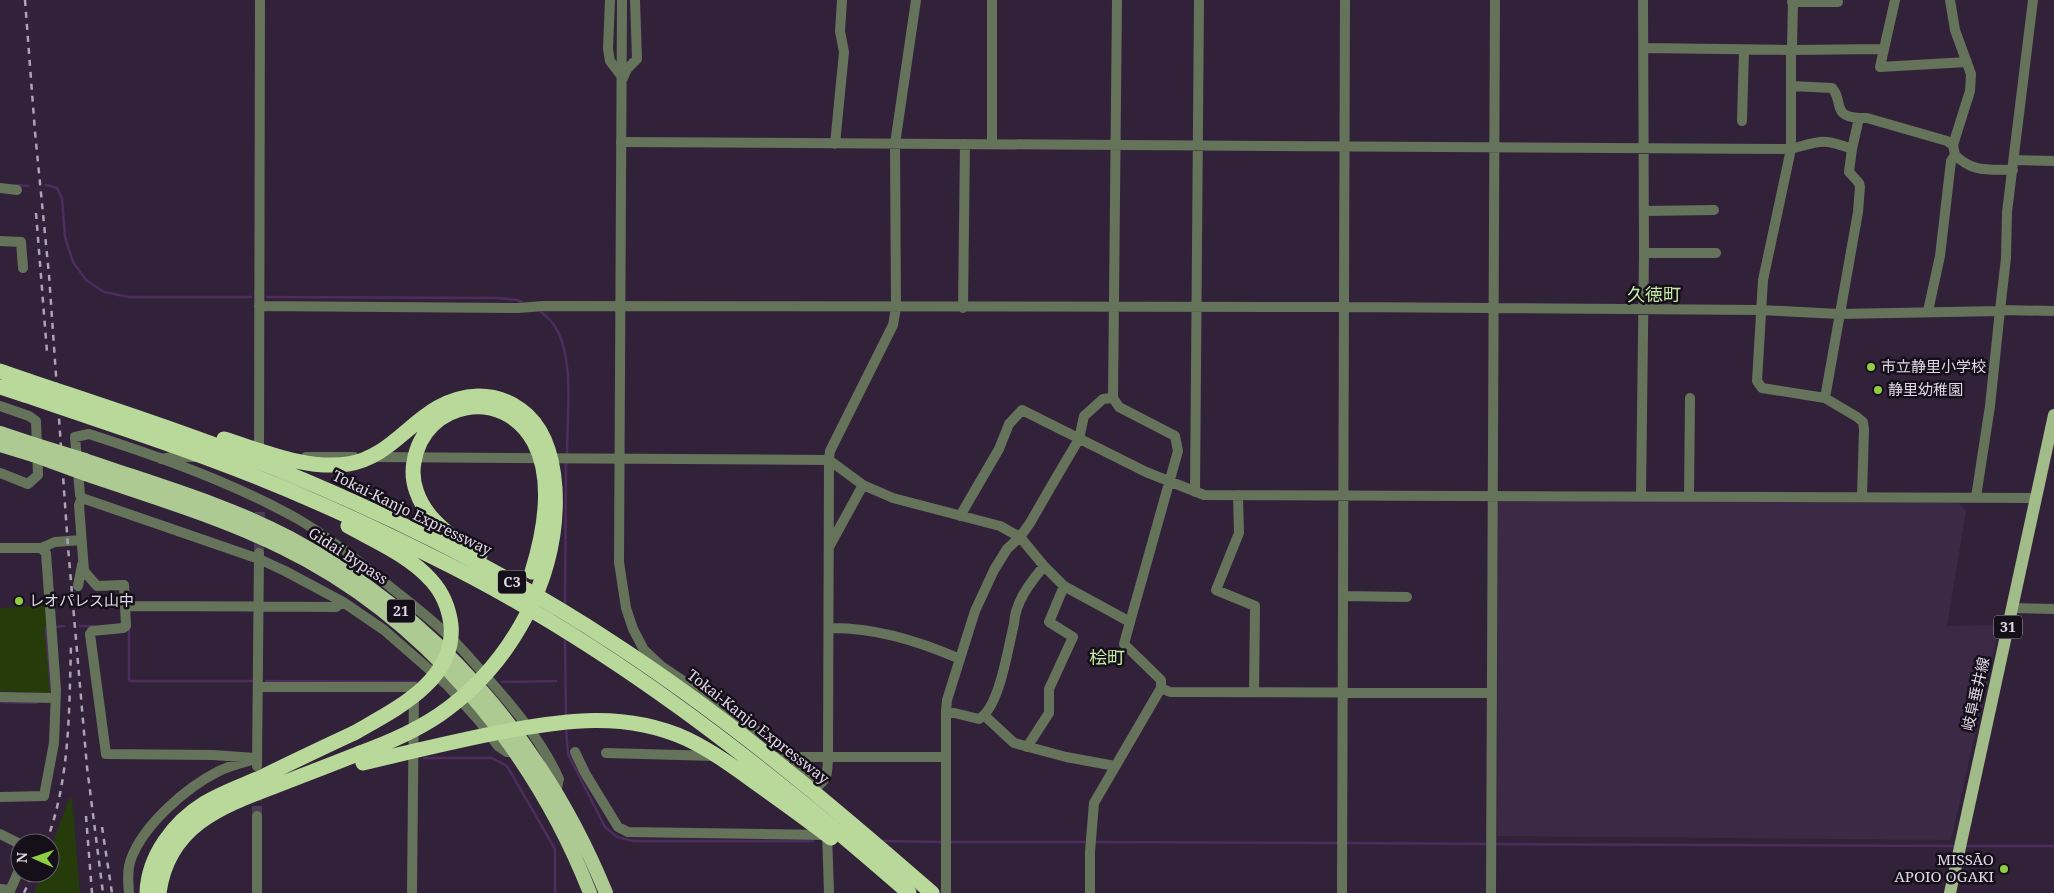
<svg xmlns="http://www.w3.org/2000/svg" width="2054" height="893" font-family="'Noto Serif','Noto Sans JP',serif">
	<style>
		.built { fill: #3b2946 }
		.green { fill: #253b09 }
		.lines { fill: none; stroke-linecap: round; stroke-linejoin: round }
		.stream { stroke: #4d2d5e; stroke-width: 2.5 }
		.minor-tunnel { stroke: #4b3d53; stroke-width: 10; stroke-dasharray: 10 5; stroke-linecap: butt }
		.minor { stroke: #65735a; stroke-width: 10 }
		.tertiary { stroke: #65735a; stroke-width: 10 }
		.primary { stroke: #a1bc89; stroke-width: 12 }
		.trunk { stroke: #adca92; stroke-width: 14 }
		.motorway { stroke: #b9d99b; stroke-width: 15 }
		.rail { stroke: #aea3b5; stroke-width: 2.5; stroke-dasharray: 6 6; stroke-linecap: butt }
		.trunk-bridge { stroke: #adca92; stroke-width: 14 }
		.motorway-bridge { stroke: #b9d99b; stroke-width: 15 }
		.poi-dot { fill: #8fcd42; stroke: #150f19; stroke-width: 2 }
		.labels { text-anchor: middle; stroke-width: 5; stroke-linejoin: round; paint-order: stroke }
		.shield { fill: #150f19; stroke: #a39ba8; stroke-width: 1 }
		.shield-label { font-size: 14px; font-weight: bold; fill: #e0d7e6 }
		.poi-label { font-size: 15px; fill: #e0d7e6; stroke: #150f19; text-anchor: start }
		.street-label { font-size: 15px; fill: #e0d7e6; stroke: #150f19 }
		.quarter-label { font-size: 18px; fill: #c7eba5; stroke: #150f19 }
	</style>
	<rect width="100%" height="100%" fill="#312239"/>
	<path class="built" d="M1501,500L1958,502L1966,511L1947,626L2000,625L1951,840L1497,836L1498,503Z"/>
	<path class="green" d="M45,605L53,689L49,693L0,691V608Z
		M72,798L80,893H34L42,873H50V850L69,799Z"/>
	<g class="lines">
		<path class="stream" d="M16,185L28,186
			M46,185L57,188L62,198L65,237L73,262L86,280L104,292L129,297H251
			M267,297L498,298L517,300L522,302
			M540,311C545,315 551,320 554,325C575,356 567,416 567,453
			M565,605L566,464
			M80,626H93
			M55,627L64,626
			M46,628L51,690
			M129,628V680L130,681H252
			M565,638L566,718
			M266,681L420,682
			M502,682L556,681
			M0,702L36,703
			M566,728L568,754L605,827L617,837L633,841H813
			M424,758H492L507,766L555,849V893
			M883,841L942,842
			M948,842H1087
			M1093,842L1340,843
			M1345,843L1490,844
			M1495,844L1957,846
			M1965,846H2054"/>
		<path class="minor-tunnel" d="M259,552L260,507
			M257,816V789"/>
		<path class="minor" d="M610,0L608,49L610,61L623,78
			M1895,0L1880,67L1967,62
			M1950,0L1955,30L1971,74L1970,91L1953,145L1955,155C1973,173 1989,169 2013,170
			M2033,0L2007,212L2006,258L2000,310L2054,311
			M1792,2H1838
			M1644,48L1791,50L1883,49
			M1792,49L1793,0
			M1791,50V149L1763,280L1757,381L1762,388L1825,398L1857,417L1863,422L1864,430L1862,496
			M623,78L627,69L637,59L635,0
			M1791,86L1832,88C1844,101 1831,116 1859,118
			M1742,121L1744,50
			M621,142L1791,149C1821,141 1822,138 1852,149
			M835,144L844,52L840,31L842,0
			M992,144V0
			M2014,160L2054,161
			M0,188L17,190
			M1644,211L1714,210
			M0,241L21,242L23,268
			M1644,253H1716
			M259,306L518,308L543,306L1345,307L1761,310L1839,314L2000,311
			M963,308L965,144
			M1928,311L1940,256L1951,161L1955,155
			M1825,398L1858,212L1860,187L1859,183L1849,172L1852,149L1859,118H1867L1947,141L1953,145
			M0,406L29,416L36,421L38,475L28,484L0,473
			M259,454L260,0
			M306,457H354
			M373,457L829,460L863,485L893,498L1000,526L1020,537L1044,566L1064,586L1130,622L1178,451L1175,436L1119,407L1113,398L1117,0
			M161,459L172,457H196
			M1195,492L1199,0
			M1238,495L1239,533L1216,590L1255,606L1254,692
			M1641,495L1644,253L1643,0
			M1689,496L1690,398
			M82,498L79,505L84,571L97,586L124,585L125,606
			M960,516L999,449L1009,424L1022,410L1146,472L1204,495L2036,498
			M829,547L863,485
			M0,548H41L46,553L56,690L54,743L44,796L0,797
			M41,548L55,542L81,540
			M78,586L82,565
			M1343,596L1407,597
			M2013,608L2054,609
			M829,628C874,627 919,641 960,659
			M258,687H414L412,893
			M1161,688L1170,692L1492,693
			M0,697L55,698
			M946,711L979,719C1000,707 1008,647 1014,624C1015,602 1030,583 1044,566
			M985,716L1014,743L1066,757L1115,766
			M1027,747L1049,713V689L1073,637L1049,622L1064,586
			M515,752H507L498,746L480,722L447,685L384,630L343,602L285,571L259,559L82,498L80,495L75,437L89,434C160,457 231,482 296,518C329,537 359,561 388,585C410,603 434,621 454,641C465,652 475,664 485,675C513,707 542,741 559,779L556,792
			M575,752L585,773L618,827L628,832L827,835
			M606,753L715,756
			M769,757H946
			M257,758L213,755L106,754L90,634L92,631L123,628L126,626L125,606L336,607L343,602
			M257,766L259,553
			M814,789C829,778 827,775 828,757L829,460L830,451L893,325L896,308L895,144L916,0
			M0,834L20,844
			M0,889L10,890
			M9,893L20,868
			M129,893C128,882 127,870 131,859C144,824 187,787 219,771C229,766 241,763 252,760
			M257,893V816
			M946,893V711L947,700L975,611L994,570L1007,549L1020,537L1030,523L1053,483L1079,439L1084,416L1103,399L1113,398
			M1342,893L1345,0
			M1491,893L1495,0"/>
		<path class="tertiary" d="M622,0L619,562L626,608L633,629L644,650L661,666L778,745L793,757L813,787
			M1976,497L1990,406L2000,310
			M827,832L829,893
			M1090,893V852L1094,803L1161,688V680L1124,644L1130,622"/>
		<path class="primary" d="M1950,893L2054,415"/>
		<path class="trunk" d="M0,433L33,444
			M0,445L33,455
			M85,460C154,484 226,504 290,538C435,616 544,741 606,893
			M85,474C152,497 220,517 283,548C424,617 533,748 590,893"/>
		<path class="motorway" d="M0,371L29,381
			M0,387L25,395
			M147,893C148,856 174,822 205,803C223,792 244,785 264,776C294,761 324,747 354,733
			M159,893C168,825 222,806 278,785C306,774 333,764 360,753"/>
		<path class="rail" d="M25,0L35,132L49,275L68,547L87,767L103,893
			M36,213L47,352
			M86,816L92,893
			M102,827L112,893
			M46,843C70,780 69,713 71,646
			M24,893L33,873"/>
		<path class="trunk-bridge" d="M33,444L85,460
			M33,455L85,474"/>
		<path class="motorway-bridge" d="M29,381C112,409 196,436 277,469C394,517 508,574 613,643C727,717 830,804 932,893
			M25,395C88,417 152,437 215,461C288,488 361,521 431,556C607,642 763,765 909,893
			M224,439C263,451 306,470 348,464C400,456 419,398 478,396C493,396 509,401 521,410C546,428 553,459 555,488C560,577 511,665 439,715C415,731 388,743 360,753
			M348,526C375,541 410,556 431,580C442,592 449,609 451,625C456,681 394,710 354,733
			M480,555C463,544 445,533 432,518C419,503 410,482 414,462C424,400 504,386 534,442C554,480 544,533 532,572
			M363,763C409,752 455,741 501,732C564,720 626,711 687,739C716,753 741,772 767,791C788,806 810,822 831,838"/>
	</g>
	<g class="poi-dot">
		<circle cx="1871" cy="367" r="5"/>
		<circle cx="1878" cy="390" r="5"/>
		<circle cx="19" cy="601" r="5"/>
		<circle cx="2004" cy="869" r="5"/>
	</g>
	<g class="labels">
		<g class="shield">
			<rect x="498" y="570.5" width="28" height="23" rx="4"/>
			<rect x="387" y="599.5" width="28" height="23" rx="4"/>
			<rect x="1994" y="615.5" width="28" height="23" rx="4"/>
		</g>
		<g class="shield-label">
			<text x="512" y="587">C3</text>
			<text x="401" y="616">21</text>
			<text x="2008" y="632">31</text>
		</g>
		<g class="poi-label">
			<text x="1881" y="372">市立静里小学校</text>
			<text x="1888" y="395">静里幼稚園</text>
			<text x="29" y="606">レオパレス山中</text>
			<text x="1994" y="865" text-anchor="end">MISSĀO<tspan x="1994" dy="17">APOIO OGAKI</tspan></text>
		</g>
		<g class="street-label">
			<text transform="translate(412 513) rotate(26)" y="5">Tokai-Kanjo Expressway</text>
			<text transform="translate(348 556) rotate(33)" y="5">Gidai Bypass</text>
			<text transform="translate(1976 694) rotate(-77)" y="5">岐阜垂井線</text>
			<text transform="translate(758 727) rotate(38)" y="5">Tokai-Kanjo Expressway</text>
		</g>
		<g class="quarter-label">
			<text x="1654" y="301">久徳町</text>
			<text x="1107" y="664">桧町</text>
		</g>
	</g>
	<g transform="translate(35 858) rotate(272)"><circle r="24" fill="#150f19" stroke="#665f6b"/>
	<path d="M0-4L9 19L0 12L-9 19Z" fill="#8fcd42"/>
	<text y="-8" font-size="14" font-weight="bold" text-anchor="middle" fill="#e0d7e6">N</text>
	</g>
</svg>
